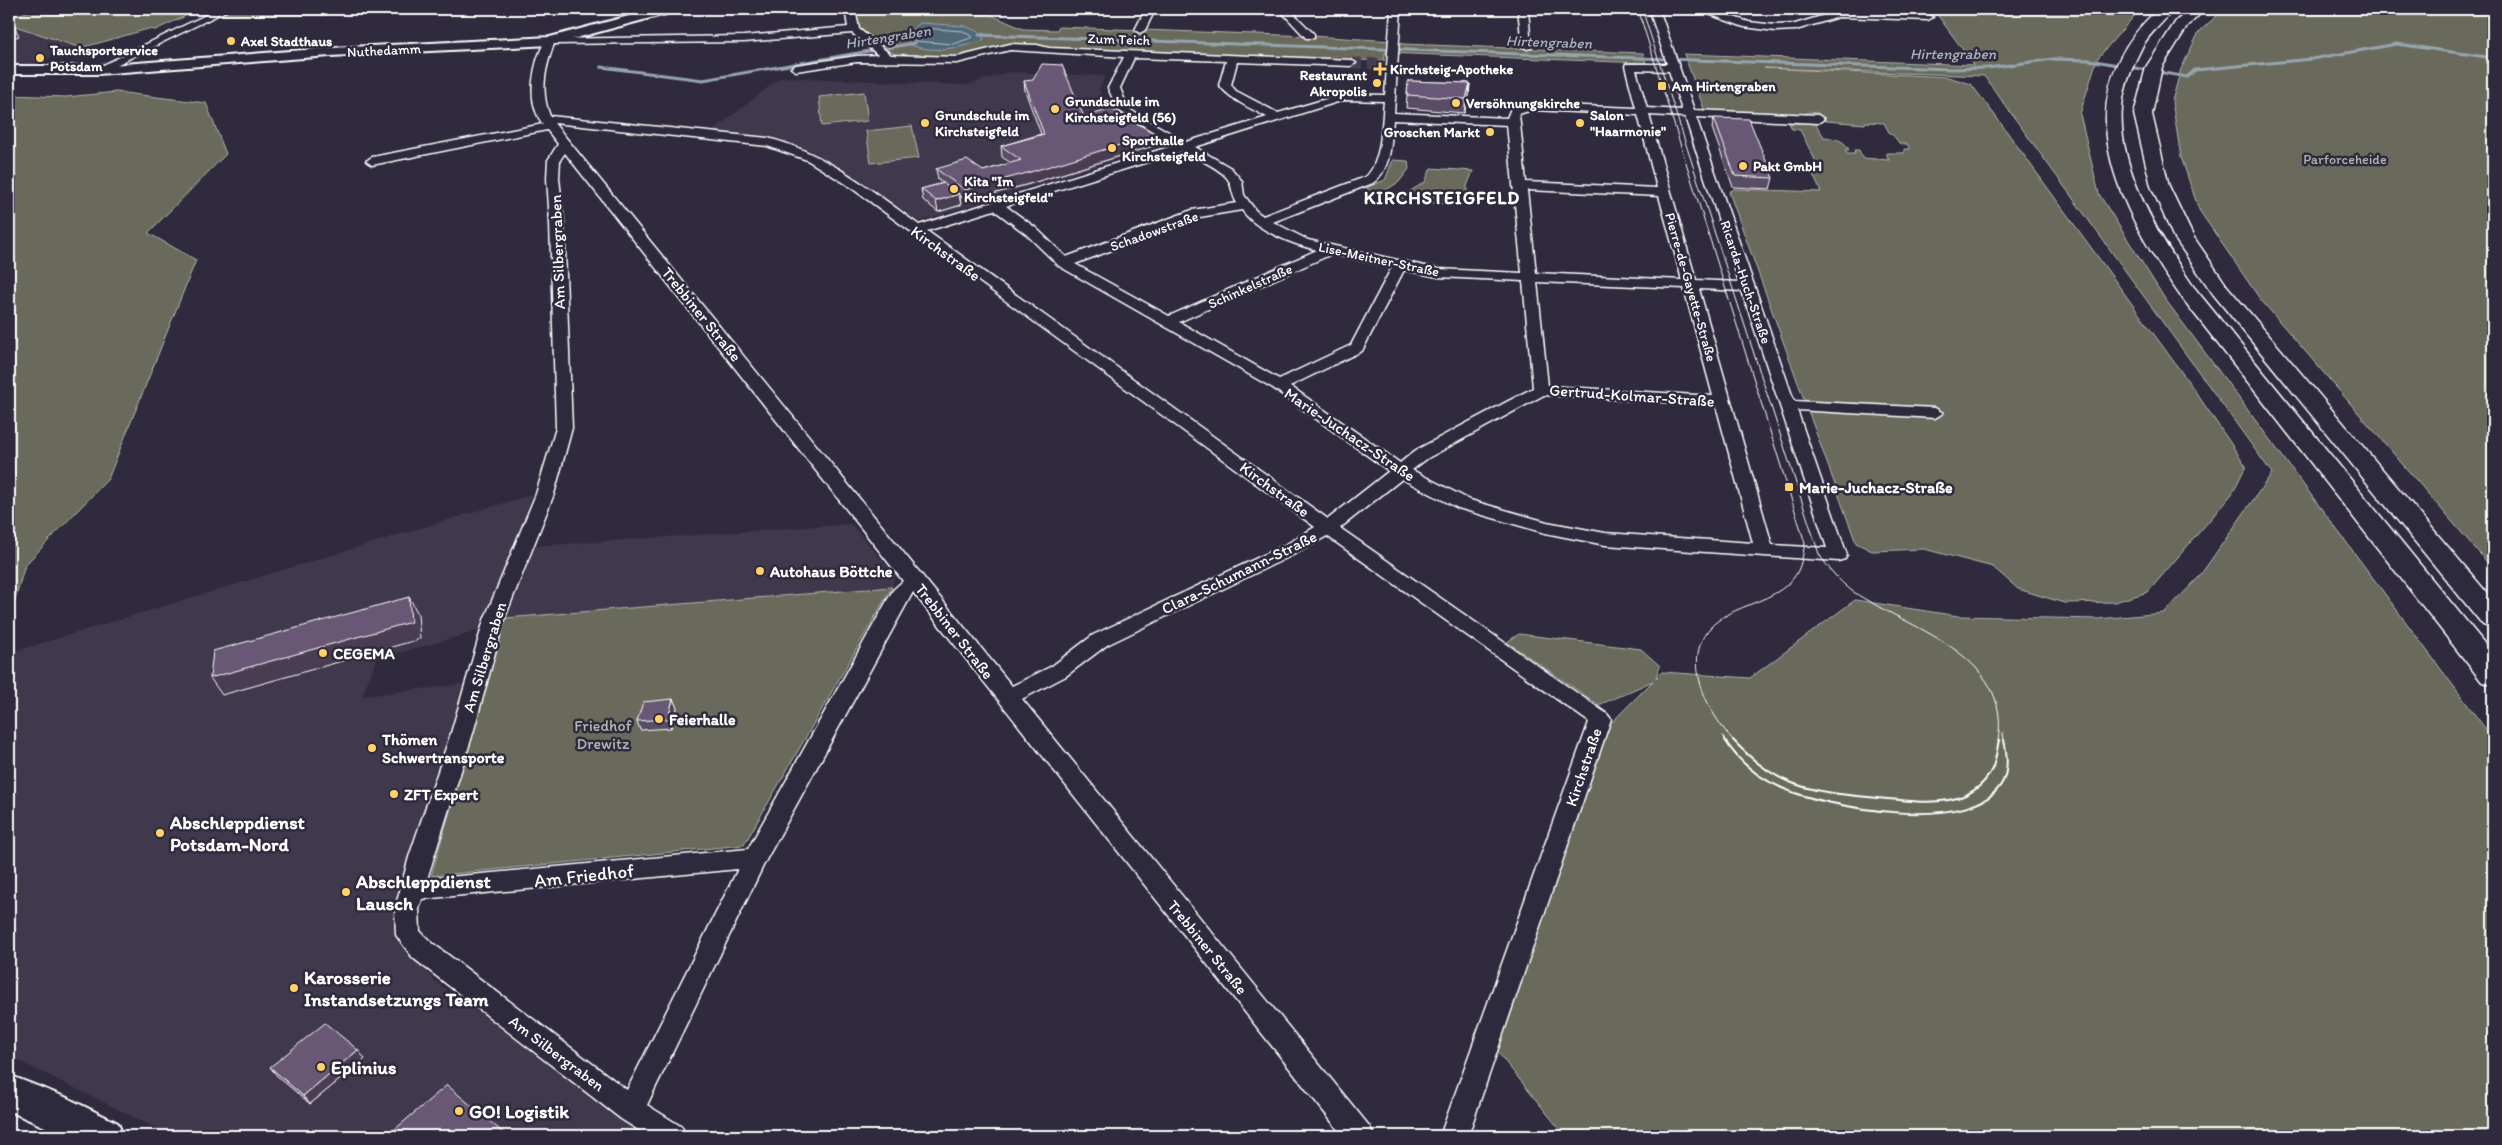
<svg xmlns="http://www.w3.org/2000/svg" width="2502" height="1145" font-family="Itim,sans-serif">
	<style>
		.built { fill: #40384e }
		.green { fill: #696b5c; stroke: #b4b5ae }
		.water { fill: #506978; stroke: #96a5ae }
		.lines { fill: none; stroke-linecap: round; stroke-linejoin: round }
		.shore { stroke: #b9c3c9; stroke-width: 1 }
		.stream-far1 { stroke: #96a5ae; stroke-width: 3 }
		.stream { stroke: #96a5ae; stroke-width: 4.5 }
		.minor-tunnel { stroke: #443f50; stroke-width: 11; stroke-dasharray: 11 5.5; stroke-linecap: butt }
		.minor-casing { stroke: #fff; stroke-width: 3 }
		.tertiary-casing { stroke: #fff; stroke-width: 4 }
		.secondary-casing { stroke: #fff; stroke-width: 4 }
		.motorway-casing { stroke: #fff; stroke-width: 3 }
		.minor { fill: #2f2a3d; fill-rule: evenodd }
		.tertiary { fill: #2f2a3d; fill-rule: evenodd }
		.secondary { fill: #2f2a3d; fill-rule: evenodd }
		.motorway { fill: #2f2a3d; fill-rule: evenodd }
		.tram-far1 { stroke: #fff; stroke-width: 1 }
		.tram { stroke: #fff; stroke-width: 2 }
		.wall { fill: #594d65; stroke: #fff }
		.shaded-wall { fill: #493e52; stroke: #fff }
		.building { fill: #685975; stroke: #fff }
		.poi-dot { fill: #ffd166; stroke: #2f2a3d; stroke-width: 2 }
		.labels { text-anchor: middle; stroke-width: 5; stroke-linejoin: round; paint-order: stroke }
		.far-street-label { font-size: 14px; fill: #fff; stroke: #2f2a3d }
		.far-poi-label { font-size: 14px; font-weight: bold; fill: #fff; stroke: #2f2a3d; text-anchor: start }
		.far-park-label { font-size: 14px; fill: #b4b5ae; stroke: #2f2a3d }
		.far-water-label { font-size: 15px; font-style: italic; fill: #a8b4bc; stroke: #2f2a3d }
		.street-label { font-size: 16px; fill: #fff; stroke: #2f2a3d }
		.poi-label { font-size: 16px; font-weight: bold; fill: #fff; stroke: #2f2a3d; text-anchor: start }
		.park-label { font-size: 16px; fill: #b4b5ae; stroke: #2f2a3d }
		.far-district-label { font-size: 18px; font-weight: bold; letter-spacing: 1px; fill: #fff; stroke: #2f2a3d }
		.near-poi-label { font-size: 19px; font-weight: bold; fill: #fff; stroke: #2f2a3d; text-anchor: start }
		.near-street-label { font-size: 19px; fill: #fff; stroke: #2f2a3d }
	</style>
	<rect width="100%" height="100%" fill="#2f2a3d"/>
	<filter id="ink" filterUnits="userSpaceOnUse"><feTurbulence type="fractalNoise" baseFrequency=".02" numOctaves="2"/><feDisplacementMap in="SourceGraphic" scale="10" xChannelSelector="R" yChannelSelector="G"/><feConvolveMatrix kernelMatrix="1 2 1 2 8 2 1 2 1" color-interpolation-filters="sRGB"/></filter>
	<g filter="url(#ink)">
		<path class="built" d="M9,24L81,48L23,67L9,66Z
			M1009,72L1105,76L1099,90L1113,115L1164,145L915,223L841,168L815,154L773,140L711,132L781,77L967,85Z
			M533,494L486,629L377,659L362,696L470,683L403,899L416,960L437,983L591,1091L648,1136H172L9,1056V653Z
			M851,524L895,575L892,587L506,618L535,546Z"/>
		<path class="green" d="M38,9H201L155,30L148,29L81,48L9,24V17Z
			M232,9H353L323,15L222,14Z
			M854,9H919L921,13L989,14L1023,29L1057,30L1059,27L1310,36L1394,41L1403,44L1643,53L1646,63L1385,53L1384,61L1051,48L1031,46L955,58L897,56L859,30Z
			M1933,9H2144L2135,15L2097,59L2080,114L2099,194L2165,299L2493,739V1136H1565L1495,1049L1602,732L1653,681L1599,705L1507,642L1519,634L1641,649L1660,666L1656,678L1662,672L1750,678L1855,600L1958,616L2098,619L2164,613L2199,577L2272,473L1984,76L1764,68L1948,77L1971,84L1994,114L2193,388L2246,466L2232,494L2148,592L2115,602L2064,603L2018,589L1993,567L1924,549L1872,551L1856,543L1729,192L1734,189L1821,192L1809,166H1818L1800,130L1792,129L1789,123H1815L1824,137C1834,138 1845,140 1849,150H1845L1847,154H1855L1854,150H1859L1863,158L1889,160L1886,153H1904V149H1910L1907,144H1900L1893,135L1890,134L1884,123L1865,122V124L1825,121L1818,113L1808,112L1803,115L1705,112L1684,54L1974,65Z
			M2224,9H2493V569L2260,299L2199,210L2181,157L2172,101L2181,69L2199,32Z
			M116,92L206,103L226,154L148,233L196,260L108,479L25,565L9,620V95L66,97Z
			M864,92L868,121L822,126L819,97Z
			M912,126L919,158L871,163L866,131Z
			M1393,160L1408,161L1409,169L1399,182L1378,195L1366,188L1385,180Z
			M1431,168L1473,171L1467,186L1468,205L1394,201L1425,182Z
			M892,587L744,845L431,876L506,618Z"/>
		<path class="water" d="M920,23L964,26L985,34L982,41C958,48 932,54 908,44L909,33Z"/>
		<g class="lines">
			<path class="shore" d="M923,28L963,31L973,37L954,44L914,41V36Z"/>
			<path class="stream-far1" d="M979,35L1951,69L1988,68L2053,59L2089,60L2187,77L2195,70L2312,59L2397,44L2493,58
				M601,67L703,80L915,43"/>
			<path class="stream" d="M9,317L13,318L9,324"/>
			<path class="minor-tunnel" d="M1351,63L1384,64"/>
			<defs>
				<path id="minor" d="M218,9H230L102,72L98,73L93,70Z
					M845,9H855L859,29L891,55L957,57L1010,44L1037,45L1049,48L1351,60L1356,63L1351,66L1237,62L1231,85L1236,91L1278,113L1343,94L1385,95L1391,9H1401L1394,113L1507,118L1511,108L1532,104L1636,108L1625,66L1626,64H1667L1649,9H1659L1694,110L1818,115L1824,119L1818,123L1696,117L1794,401L1935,408L1943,413L1935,418L1797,410L1847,555L1845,559L1838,561L1605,545L1545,533L1458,508L1402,479L1340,528L1607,714L1611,719L1468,1136H1440L1589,722L1327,536L1299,552L1107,645L1066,676L1022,699L1370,1127L1374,1136H1343L913,592L765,862L647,1105L682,1127L686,1136H648L621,1119L413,958L396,935L395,909L409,857L451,733L484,620L536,494L556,428L550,223L547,178L548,160L558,144L547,130L372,165L366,161L372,157L543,124C525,102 533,62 546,39L744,36L848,27ZM852,33L878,55L857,56L796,65L791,68L796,71L857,62L957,63L1010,50L1124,57L1108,88L1118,110L1175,145L919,225C871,190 826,153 768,138L550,116C540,91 545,68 554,44L744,42ZM1134,58L1226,61L1219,85C1231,100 1250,108 1267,117L1186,142L1132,111L1127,106L1120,88ZM1636,70L1669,71L1682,110L1647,108ZM1344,100L1384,101C1382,121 1382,165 1365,177L1263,216L1256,211L1244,195L1242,181L1231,168L1195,147ZM1532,110L1638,115L1657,188L1526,182L1519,114ZM1649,115L1685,117L1739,282L1696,280ZM1393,120L1507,125L1522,273L1438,269L1308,240L1273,222L1373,183C1392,169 1391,141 1393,120ZM554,123L767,146L807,160L846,184L1315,527L1287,544L1093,635L1052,666L1012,686ZM1183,151C1195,157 1224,170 1229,181C1233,189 1232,196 1237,203L1192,210L1066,257L1036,228L1006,206ZM565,153L903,581L893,590L748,849L427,879L473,733L504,620L554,494L572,428L564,223L559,178L560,160ZM1527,190L1659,196L1682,280L1536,273ZM994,210L1026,234L1059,266L1273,388L1389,471L1328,519L927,231ZM1242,210C1255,230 1294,245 1317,250L1169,316L1075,264L1200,217ZM1332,254L1392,267L1351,345L1279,379L1179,322ZM1404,270L1438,277L1523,281L1533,388L1416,450L1400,463L1290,386L1362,351ZM1537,282L1684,288L1713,396L1548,386ZM1699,289L1742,291L1827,548L1772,545ZM1544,395L1716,405L1753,543L1605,533L1547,522L1470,500L1412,470L1428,458ZM738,869L627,1090L431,942L420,931L419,909L422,899Z
					M1133,9H1166L1153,14L1145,30L1140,33L1135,30L1143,14Z
					M1279,9H1289L1314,34V38H1306Z
					M1518,9H1528L1531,48L1527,49L1522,46Z
					M1695,9H1709L1749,22L1775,25L1795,24L1838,11L1928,14L1933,17L1928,20L1839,17L1796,30L1775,31L1744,27Z"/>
				<path id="tertiary" d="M655,9H675L673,12L550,45L330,56L98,74H9V66H98L330,48L550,37Z"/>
				<path id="secondary" d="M9,1075L65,1097L118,1123L123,1136H65L9,1111Z"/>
				<path id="motorway" d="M2158,9H2173C2164,23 2150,32 2142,47C2133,65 2123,88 2122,108C2117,168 2160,238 2193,286L2493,654V685L2482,682L2179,294C2118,207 2061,97 2158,9Z
					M2190,9H2205L2187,27L2162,67L2152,114L2169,186L2193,236L2227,286L2493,600V628L2483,625L2213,294L2173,236L2151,186L2134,114L2146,67L2176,21Z"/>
			</defs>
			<use href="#minor" class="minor-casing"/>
			<use href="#tertiary" class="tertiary-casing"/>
			<use href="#secondary" class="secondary-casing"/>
			<use href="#motorway" class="motorway-casing"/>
			<use href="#minor" class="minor"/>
			<use href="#tertiary" class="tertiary"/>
			<use href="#secondary" class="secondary"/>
			<use href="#motorway" class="motorway"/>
			<path class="tram-far1" d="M1638,9L1805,543C1802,559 1801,572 1788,584C1772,599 1746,604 1727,615C1674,643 1702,707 1734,741
				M1642,9L1819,554C1828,568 1839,581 1852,591C1908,629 2013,653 1998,741
				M2003,732L2004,741
				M1723,736L1726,741"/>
			<path class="tram" d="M1725,740C1738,761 1759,778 1782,788C1827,808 1976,836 2003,781C2009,768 2007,753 2004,740
				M1733,740C1748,756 1766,772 1787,781C1815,793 1847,795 1877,798C1915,801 1971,813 1992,769C1996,760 1997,749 1999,740"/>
		</g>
		<path class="wall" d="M1024,81L1084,117L1156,134V145L1029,184L967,201L960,196L961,205L938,212L923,200L921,189L943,183L938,179L936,169L983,171L1011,163L1002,157L1001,146L1041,134L1025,91Z
			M1408,81L1470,83L1469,96L1464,113L1406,108Z
			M1714,118L1773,178L1770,189L1733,187L1712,128Z
			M673,699L677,708L671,728L640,730L637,721Z
			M365,1059L310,1104L277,1076L270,1067Z"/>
		<path class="shaded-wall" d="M14,26L19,36L9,39V27Z
			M1470,83L1469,96L1464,113L1466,99Z
			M1156,134V145L1029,184L967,201L965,190Z
			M959,194L961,205L938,212L936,201Z
			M409,597L418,614L420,639L222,695L210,678Z
			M673,699L677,708L671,728L668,719Z
			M358,1050L365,1059L310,1104L303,1096Z"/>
		<path class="building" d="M9,24L14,26L9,27Z
			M1042,64L1062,65L1084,117L1111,109L1156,134L1027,173L965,190L936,169L967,160L983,171L1021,160L1001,146L1044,134L1024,81L1033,80Z
			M1408,81L1470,83L1466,99L1407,95Z
			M1714,118L1749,119L1773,178L1735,176Z
			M944,183L959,194L936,201L921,189Z
			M409,597L411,622L210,678L213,651Z
			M673,699L668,719L637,721L643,702Z
			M325,1023L358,1050L303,1096L270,1067Z
			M447,1085L507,1136H387Z"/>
	</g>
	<g class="poi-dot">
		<circle cx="231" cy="41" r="5"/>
		<circle cx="40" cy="58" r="5"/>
		<path d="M1377.5 61.5h5v5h5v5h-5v5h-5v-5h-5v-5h5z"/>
		<circle cx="1377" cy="83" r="5"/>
		<rect x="1657" y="81" width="10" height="10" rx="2.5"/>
		<circle cx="1456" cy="103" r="5"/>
		<circle cx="1055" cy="109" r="5"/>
		<circle cx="925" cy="123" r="5"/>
		<circle cx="1580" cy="123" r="5"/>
		<circle cx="1490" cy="132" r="5"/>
		<circle cx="1112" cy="148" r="5"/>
		<circle cx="1743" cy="166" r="5"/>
		<circle cx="954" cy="189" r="5"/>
		<rect x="1784" y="482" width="10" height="10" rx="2.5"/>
		<circle cx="760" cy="571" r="5"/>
		<circle cx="323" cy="653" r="5"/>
		<circle cx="659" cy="719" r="5"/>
		<circle cx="372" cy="748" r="5"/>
		<circle cx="394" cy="794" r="5"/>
		<circle cx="160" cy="833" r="5"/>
		<circle cx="346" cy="892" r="5"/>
		<circle cx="294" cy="988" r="5"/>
		<circle cx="321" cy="1067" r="5"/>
		<circle cx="459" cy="1111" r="5"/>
	</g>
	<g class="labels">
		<g class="far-street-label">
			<text transform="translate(1119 39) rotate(2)" y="5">Zum Teich</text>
			<text transform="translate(384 50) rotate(-3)" y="5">Nuthedamm</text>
			<text transform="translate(1154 231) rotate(-20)" y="5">Schadowstraße</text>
			<text transform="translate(1379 259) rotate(12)" y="5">Lise-Meitner-Straße</text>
			<text transform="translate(1746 282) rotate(71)" y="5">Ricarda-Huch-Straße</text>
			<text transform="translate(1250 286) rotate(-24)" y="5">Schinkelstraße</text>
			<text transform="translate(1691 287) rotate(74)" y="5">Pierre-de-Gayette-Straße</text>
		</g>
		<g class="far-poi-label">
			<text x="241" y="46">Axel Stadthaus</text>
			<text x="50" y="55">Tauchsportservice<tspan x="50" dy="16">Potsdam</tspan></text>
			<text x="1390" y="74">Kirchsteig-Apotheke</text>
			<text x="1367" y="80" text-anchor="end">Restaurant<tspan x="1367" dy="16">Akropolis</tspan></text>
			<text x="1672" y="91">Am Hirtengraben</text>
			<text x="1065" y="106">Grundschule im<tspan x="1065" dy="16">Kirchsteigfeld (56)</tspan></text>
			<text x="1466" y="108">Versöhnungskirche</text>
			<text x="935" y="120">Grundschule im<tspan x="935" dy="16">Kirchsteigfeld</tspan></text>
			<text x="1590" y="120">Salon<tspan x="1590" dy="16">"Haarmonie"</tspan></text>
			<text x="1480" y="137" text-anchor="end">Groschen Markt</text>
			<text x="1122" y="145">Sporthalle<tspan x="1122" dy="16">Kirchsteigfeld</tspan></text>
			<text x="1753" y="171">Pakt GmbH</text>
			<text x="964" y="186">Kita "Im<tspan x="964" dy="16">Kirchsteigfeld"</tspan></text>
		</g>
		<g class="far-park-label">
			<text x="2345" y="164">Parforceheide</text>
		</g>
		<g class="far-water-label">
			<text transform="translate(888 37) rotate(-9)" y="5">Hirtengraben</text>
			<text transform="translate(1549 42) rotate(2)" y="5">Hirtengraben</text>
			<text x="1953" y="59">Hirtengraben</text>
		</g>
		<g class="street-label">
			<text transform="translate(557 252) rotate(-92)" y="6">Am Silbergraben</text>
			<text transform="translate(946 253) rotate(36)" y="6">Kirchstraße</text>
			<text transform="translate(702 314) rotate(51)" y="6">Trebbiner Straße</text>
			<text transform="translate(1632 395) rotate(4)" y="6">Gertrud-Kolmar-Straße</text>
			<text transform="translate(1350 434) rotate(34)" y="6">Marie-Juchacz-Straße</text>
			<text transform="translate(1275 489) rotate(36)" y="6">Kirchstraße</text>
			<text transform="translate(1239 572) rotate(-26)" y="6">Clara-Schumann-Straße</text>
			<text transform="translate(955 631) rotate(52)" y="6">Trebbiner Straße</text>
			<text transform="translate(484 657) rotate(-73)" y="6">Am Silbergraben</text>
			<text transform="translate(1583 767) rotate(-71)" y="6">Kirchstraße</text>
			<text transform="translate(1208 947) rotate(51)" y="6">Trebbiner Straße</text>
			<text transform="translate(557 1053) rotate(37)" y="6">Am Silbergraben</text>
		</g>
		<g class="poi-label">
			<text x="1799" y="493">Marie-Juchacz-Straße</text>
			<text x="770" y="577">Autohaus Böttche</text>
			<text x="333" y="659">CEGEMA</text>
			<text x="669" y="725">Feierhalle</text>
			<text x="382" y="745">Thömen<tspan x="382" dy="18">Schwertransporte</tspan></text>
			<text x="404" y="800">ZFT Expert</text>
		</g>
		<g class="park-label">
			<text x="603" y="731">Friedhof<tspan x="603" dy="18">Drewitz</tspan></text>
		</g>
		<g class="far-district-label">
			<text x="1442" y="204">KIRCHSTEIGFELD</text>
		</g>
		<g class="near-poi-label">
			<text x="170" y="829">Abschleppdienst<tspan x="170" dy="22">Potsdam-Nord</tspan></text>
			<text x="356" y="888">Abschleppdienst<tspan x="356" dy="22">Lausch</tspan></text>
			<text x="304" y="984">Karosserie<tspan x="304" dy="22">Instandsetzungs Team</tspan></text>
			<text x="331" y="1074">Eplinius</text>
			<text x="469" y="1118">GO! Logistik</text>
		</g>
		<g class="near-street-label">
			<text transform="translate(584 875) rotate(-6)" y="7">Am Friedhof</text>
		</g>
	</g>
	<rect width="2502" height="1145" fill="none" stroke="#2f2a3d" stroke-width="30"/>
	<rect x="15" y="15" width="2472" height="1115" fill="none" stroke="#fff" stroke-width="2" filter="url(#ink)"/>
</svg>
